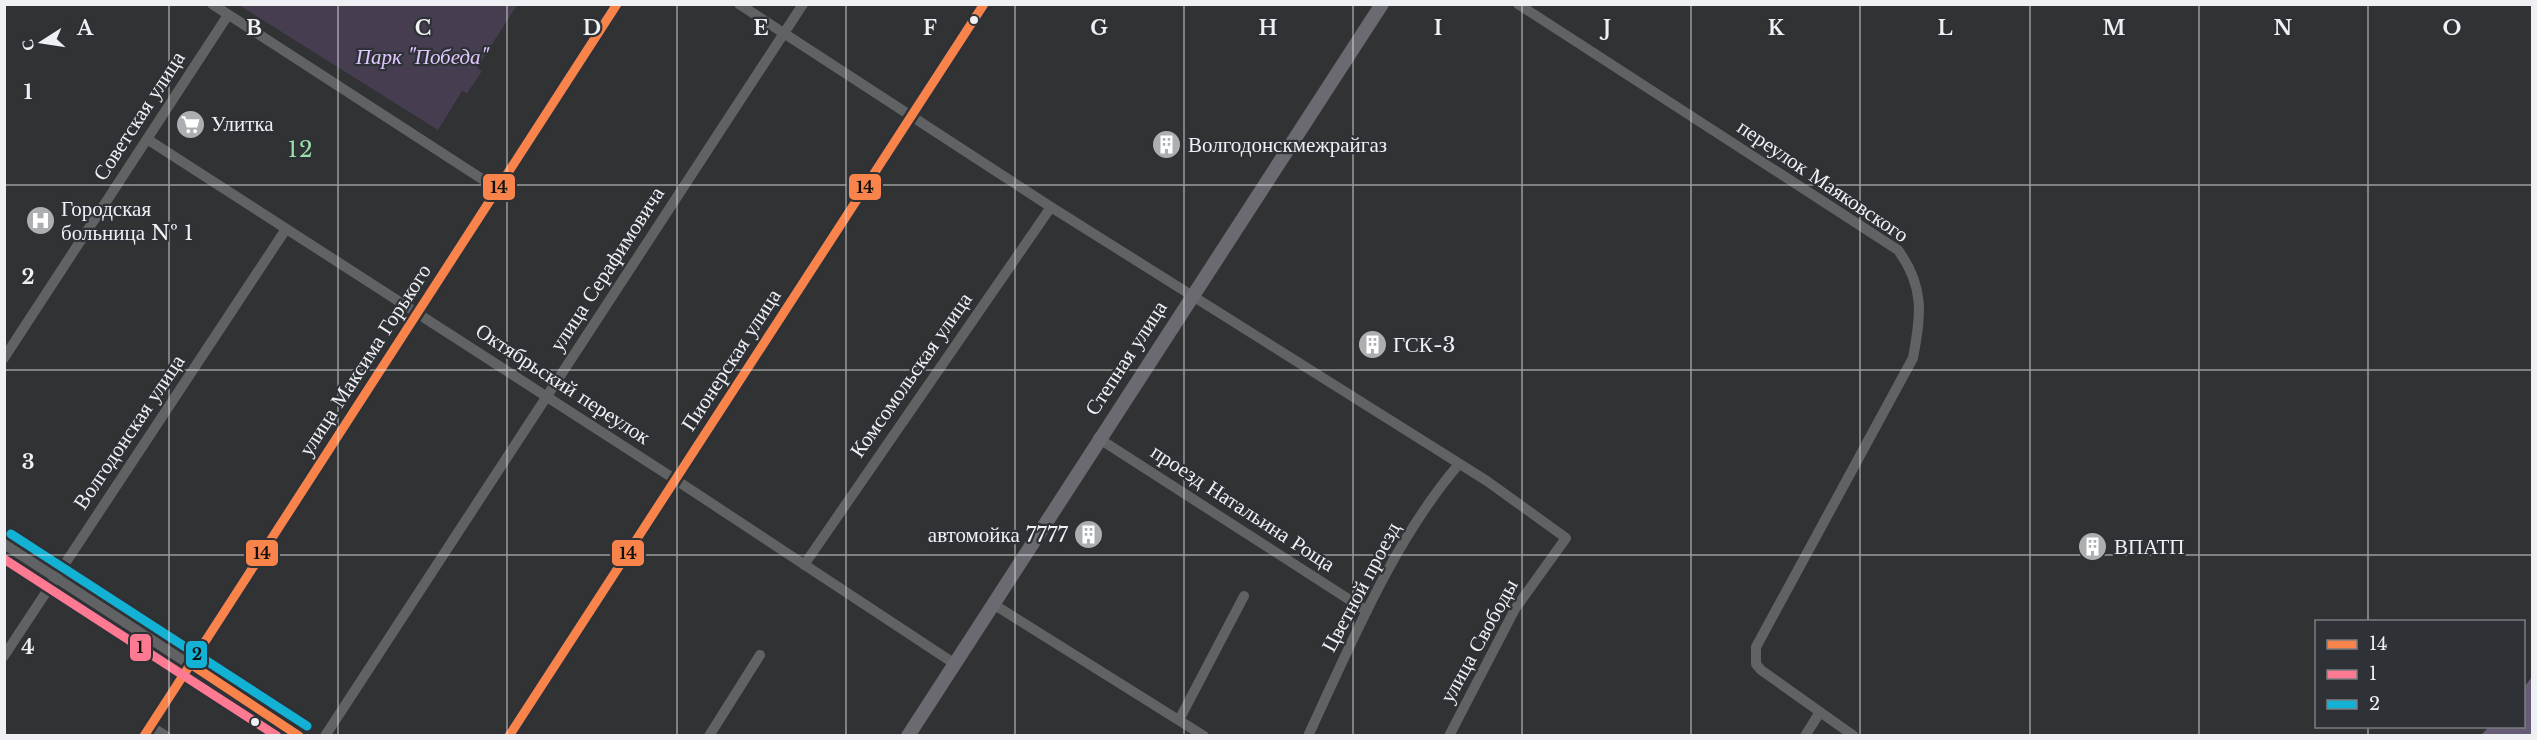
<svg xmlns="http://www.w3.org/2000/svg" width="2537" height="740" font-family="'Libre Baskerville',serif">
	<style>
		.green { fill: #463e50 }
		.forest { fill: #665b74 }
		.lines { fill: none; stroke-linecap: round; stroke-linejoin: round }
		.minor { stroke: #606264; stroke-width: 10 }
		.major { stroke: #6a6a70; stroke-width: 14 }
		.bus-1-casing { stroke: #2e3136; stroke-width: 14 }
		.bus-2-casing { stroke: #2e3136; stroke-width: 14 }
		.bus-3-casing { stroke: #2e3136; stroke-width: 14 }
		.bus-1 { stroke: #f8844c; stroke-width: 9 }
		.bus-2 { stroke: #fe7a93; stroke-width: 9 }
		.bus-3 { stroke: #13b2d5; stroke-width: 9 }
		.grid { fill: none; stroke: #eef0f3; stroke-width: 1.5; stroke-opacity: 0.55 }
		.bus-dot { fill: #eef0f3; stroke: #2e3136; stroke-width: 2 }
		.labels { text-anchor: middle; stroke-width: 4.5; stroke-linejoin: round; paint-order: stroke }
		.park-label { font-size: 21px; font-style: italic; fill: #e1c7fe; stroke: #2e3136 }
		.street-label { font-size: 21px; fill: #eef0f3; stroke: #2e3136 }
		.poi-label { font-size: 21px; fill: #eef0f3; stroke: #2e3136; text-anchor: start }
		.neighbourhood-label { font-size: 22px; letter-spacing: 1.5px; fill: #9ee0aa; stroke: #2e3136 }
		.grid-label { font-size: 20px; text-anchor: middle; font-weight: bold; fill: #eef0f3; stroke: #2e3136; stroke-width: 4.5; stroke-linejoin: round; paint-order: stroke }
		.line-badge { stroke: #2e3136; stroke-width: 2 }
		.pale-badge-label { font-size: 16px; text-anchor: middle; font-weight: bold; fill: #111 }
	</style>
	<rect width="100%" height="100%" fill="#303234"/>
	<path class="green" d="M239,5H517L477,68L482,71L467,93L462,91L438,130Z"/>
	<path class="forest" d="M2532,677V735H2481L2489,727L2524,726V687Z"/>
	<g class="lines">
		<path class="minor" d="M212,4L499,190
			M739,4L1051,207L1487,481L1566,538L1515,609L1449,736
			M1518,4L1898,250C1925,287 1921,315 1913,358L1756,647V664L1761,670L1854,736
			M147,139L676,480L955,664
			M4,358L228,15
			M1098,438L1367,611
			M4,544L300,736
			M804,565L1051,207
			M993,604L1204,736
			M4,656L286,229
			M1179,720L1244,596
			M150,726L166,736
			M144,736L617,4
			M325,736L803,4
			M509,736L984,4
			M709,736L760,655
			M1308,736C1351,644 1393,541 1459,464
			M1805,736L1820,712"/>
		<path class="major" d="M908,736L1382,4"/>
		<defs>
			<path id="bus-1" d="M192,665L299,736
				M144,736L617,4
				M509,736L984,4"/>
			<path id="bus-2" d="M4,559L277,736"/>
			<path id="bus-3" d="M11,534L307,726"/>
		</defs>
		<use href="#bus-1" class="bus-1-casing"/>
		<use href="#bus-2" class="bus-2-casing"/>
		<use href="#bus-3" class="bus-3-casing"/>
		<use href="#bus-1" class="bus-1"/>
		<use href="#bus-2" class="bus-2"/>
		<use href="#bus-3" class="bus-3"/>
	</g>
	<path class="grid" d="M169,4V736M338,4V736M507,4V736M677,4V736M846,4V736M1015,4V736M1184,4V736M1353,4V736M1522,4V736M1691,4V736M1860,4V736M2030,4V736M2199,4V736M2368,4V622M4,185H2532M4,370H2532M4,555H2532M2368,726V736"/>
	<defs>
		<symbol id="supermarket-disc" viewBox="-11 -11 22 22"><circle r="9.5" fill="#acaeb0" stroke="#2e3136"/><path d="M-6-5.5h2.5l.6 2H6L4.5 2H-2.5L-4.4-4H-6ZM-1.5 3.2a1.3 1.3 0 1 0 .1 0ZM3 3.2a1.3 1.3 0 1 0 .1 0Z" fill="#fff"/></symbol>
		<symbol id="building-disc" viewBox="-11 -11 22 22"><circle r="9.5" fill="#acaeb0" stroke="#2e3136"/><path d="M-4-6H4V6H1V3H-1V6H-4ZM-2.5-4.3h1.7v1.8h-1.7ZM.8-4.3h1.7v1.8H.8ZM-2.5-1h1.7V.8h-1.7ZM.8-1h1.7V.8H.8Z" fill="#fff"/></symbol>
		<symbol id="hospital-disc" viewBox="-11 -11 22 22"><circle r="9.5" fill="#acaeb0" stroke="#2e3136"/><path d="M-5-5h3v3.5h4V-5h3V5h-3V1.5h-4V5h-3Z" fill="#fff"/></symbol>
	</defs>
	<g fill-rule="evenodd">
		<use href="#supermarket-disc" x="174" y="108" width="33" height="33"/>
		<use href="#building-disc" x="1150" y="128" width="33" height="33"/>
		<use href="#hospital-disc" x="24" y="204" width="33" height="33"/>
		<use href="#building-disc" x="1356" y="328" width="33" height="33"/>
		<use href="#building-disc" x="1072" y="518" width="33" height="33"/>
		<use href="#building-disc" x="2076" y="530" width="33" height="33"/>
	</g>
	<g class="bus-dot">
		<circle cx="974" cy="20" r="5"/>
		<circle cx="255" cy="722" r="5"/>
	</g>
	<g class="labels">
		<g class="park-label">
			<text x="422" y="64">Парк "Победа"</text>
		</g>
		<g class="street-label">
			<text transform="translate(139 116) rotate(-57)" y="7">Советская улица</text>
			<text transform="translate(1823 181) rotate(34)" y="7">переулок Маяковского</text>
			<text transform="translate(607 269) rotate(-57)" y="7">улица Серафимовича</text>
			<text transform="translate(1126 358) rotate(-57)" y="7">Степная улица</text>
			<text transform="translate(365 360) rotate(-57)" y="7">улица Максима Горького</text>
			<text transform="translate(731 360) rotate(-57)" y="7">Пионерская улица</text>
			<text transform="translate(911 375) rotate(-55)" y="7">Комсомольская улица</text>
			<text transform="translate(563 384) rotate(33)" y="7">Октябрьский переулок</text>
			<text transform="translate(129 432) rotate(-56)" y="7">Волгодонская улица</text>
			<text transform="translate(1243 508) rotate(33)" y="7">проезд Натальина Роща</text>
			<text transform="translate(1361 587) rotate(-62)" y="7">Цветной проезд</text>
			<text transform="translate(1479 641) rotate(-61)" y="7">улица Свободы</text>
		</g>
		<g class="poi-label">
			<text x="211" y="131">Улитка</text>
			<text x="1188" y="152">Волгодонскмежрайгаз</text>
			<text x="61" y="216">Городская<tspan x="61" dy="24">больница № 1</tspan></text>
			<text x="1393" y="352">ГСК-3</text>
			<text x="1068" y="542" text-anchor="end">автомойка 7777</text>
			<text x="2114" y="554">ВПАТП</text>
		</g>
		<g class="neighbourhood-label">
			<text x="301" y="157">12</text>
		</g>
	</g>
	<g class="grid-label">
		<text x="85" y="35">A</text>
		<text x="254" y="35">B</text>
		<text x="423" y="35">C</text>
		<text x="592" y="35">D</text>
		<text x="761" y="35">E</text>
		<text x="930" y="35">F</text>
		<text x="1099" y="35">G</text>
		<text x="1268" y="35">H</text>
		<text x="1438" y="35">I</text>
		<text x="1607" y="35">J</text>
		<text x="1776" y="35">K</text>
		<text x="1945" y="35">L</text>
		<text x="2114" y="35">M</text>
		<text x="2283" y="35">N</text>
		<text x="2452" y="35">O</text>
		<text x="28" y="99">1</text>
		<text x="28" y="284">2</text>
		<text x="28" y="469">3</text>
		<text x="28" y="654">4</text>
	</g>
	<g class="line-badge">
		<rect x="482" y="173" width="34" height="28" rx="6" fill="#f8844c"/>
		<rect x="848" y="173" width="34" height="28" rx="6" fill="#f8844c"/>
		<rect x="245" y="539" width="34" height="28" rx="6" fill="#f8844c"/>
		<rect x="611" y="539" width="34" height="28" rx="6" fill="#f8844c"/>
		<rect x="129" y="633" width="23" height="29" rx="6" fill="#fe7a93"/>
		<rect x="185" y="640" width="23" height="29" rx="6" fill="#13b2d5"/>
	</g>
	<g class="pale-badge-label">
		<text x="499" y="193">14</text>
		<text x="865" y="193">14</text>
		<text x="262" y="559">14</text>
		<text x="628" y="559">14</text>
		<text x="140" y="653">1</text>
		<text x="197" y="660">2</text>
	</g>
	<rect width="2537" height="740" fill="none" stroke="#eef0f3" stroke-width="12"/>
	<rect x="2315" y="620" width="210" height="108" fill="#2e3136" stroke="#7b7d82" stroke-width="1.5"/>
	<rect x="2327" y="640" width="30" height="9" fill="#f8844c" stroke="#7b7d82" stroke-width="1.5"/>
	<text x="2369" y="650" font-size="18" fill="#eef0f3">14</text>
	<rect x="2327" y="670" width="30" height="9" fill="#fe7a93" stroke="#7b7d82" stroke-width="1.5"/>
	<text x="2369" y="680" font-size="18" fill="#eef0f3">1</text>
	<rect x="2327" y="700" width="30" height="9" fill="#13b2d5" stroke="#7b7d82" stroke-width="1.5"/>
	<text x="2369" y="710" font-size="18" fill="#eef0f3">2</text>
	<g transform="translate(42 42) rotate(258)" stroke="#2e3136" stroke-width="4.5" paint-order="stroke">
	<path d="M0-4.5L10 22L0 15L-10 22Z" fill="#eef0f3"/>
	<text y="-9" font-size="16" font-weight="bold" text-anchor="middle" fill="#eef0f3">С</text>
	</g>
</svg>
